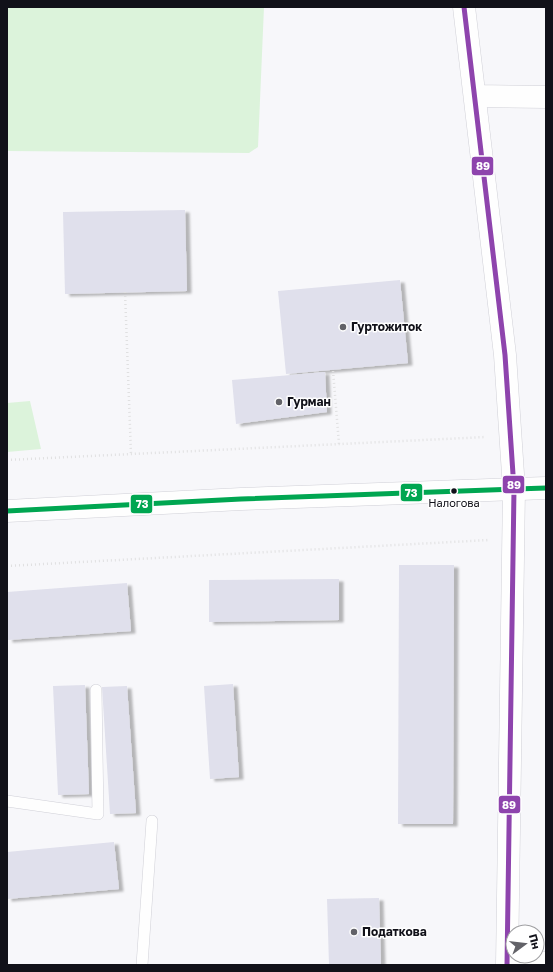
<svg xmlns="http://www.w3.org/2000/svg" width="553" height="972" font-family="'Golos Text',sans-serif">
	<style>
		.green { fill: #dcf3db }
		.building { fill: #e0e0ec; filter: url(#shadow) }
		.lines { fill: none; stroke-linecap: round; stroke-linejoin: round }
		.service-casing { stroke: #d0d0d7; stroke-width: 12 }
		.minor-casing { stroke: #d0d0d7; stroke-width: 23 }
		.tertiary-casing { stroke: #d0d0d7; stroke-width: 23 }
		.path { stroke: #e0e0e1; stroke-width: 2.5; stroke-dasharray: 1 3; stroke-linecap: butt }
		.service { stroke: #fefefe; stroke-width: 11 }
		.minor { stroke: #fefefe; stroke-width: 22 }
		.tertiary { stroke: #fefefe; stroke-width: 22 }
		.bus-1-casing { stroke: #fff; stroke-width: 8 }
		.bus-2-casing { stroke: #fff; stroke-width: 8 }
		.bus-1 { stroke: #8e44ad; stroke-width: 5 }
		.bus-2 { stroke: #00a651; stroke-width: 5 }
		.poi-dot { fill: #626268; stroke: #fff; stroke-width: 1.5 }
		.bus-dot { fill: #111119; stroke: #fff; stroke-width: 1.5 }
		.labels { text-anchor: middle; stroke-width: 3; stroke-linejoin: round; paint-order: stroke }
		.bus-label { font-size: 11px; fill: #111119; stroke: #fff }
		.poi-label { font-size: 12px; font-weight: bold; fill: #111119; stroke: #fff; text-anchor: start }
		.line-badge { stroke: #fff; stroke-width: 1.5 }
		.badge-label { font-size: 11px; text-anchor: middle; font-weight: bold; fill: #fff }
	</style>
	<defs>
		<filter id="shadow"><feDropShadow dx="4.5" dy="2.5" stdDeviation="1" flood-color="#0004"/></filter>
	</defs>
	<rect width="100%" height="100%" fill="#f7f7fa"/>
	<path class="green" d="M7,7H264L258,147L249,153L7,151Z
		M30,401L41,449L7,452V403Z"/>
	<path class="building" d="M185,210L187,291L65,294L63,212Z
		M400,280L408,363L286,374L278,291Z
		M325,372L327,412L236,424L232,380Z
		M399,565H454L453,824H398Z
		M339,579V620L209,622V580Z
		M127,583L131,631L8,640L7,592Z
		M233,684L239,777L210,779L204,686Z
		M85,685L89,794L58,795L53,686Z
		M127,686L136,813L110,814L102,687Z
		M114,842L119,889L7,899V852Z
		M379,898L381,965H329L327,899Z"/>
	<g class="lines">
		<defs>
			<path id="service" d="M7,801L98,814L96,690
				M142,965L152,821"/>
			<path id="minor" d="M464,7L505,355L514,489L507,965
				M475,96L546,97
				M507,962L546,963"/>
			<path id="tertiary" d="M7,511L241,499L546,488"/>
		</defs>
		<use href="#service" class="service-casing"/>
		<use href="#minor" class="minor-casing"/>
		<use href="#tertiary" class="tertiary-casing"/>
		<path class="path" d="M125,292L131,454
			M333,371L339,444
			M7,460L486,437
			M7,566L489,540"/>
		<use href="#service" class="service"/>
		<use href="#minor" class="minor"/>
		<use href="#tertiary" class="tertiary"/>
		<defs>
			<path id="bus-1" d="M464,7L505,355L514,489L507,965"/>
			<path id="bus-2" d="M7,511L241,499L546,488"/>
		</defs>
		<use href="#bus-1" class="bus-1-casing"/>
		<use href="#bus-2" class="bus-2-casing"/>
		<use href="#bus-1" class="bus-1"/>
		<use href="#bus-2" class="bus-2"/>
	</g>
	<g class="poi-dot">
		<circle cx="343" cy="327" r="4"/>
		<circle cx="279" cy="402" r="4"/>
		<circle cx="354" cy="932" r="4"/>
	</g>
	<circle class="bus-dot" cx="454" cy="491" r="3.5"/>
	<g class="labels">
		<g class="bus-label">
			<text x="454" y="507">Налогова</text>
		</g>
		<g class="poi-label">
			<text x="351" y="331">Гуртожиток</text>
			<text x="287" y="406">Гурман</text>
			<text x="362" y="936">Податкова</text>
		</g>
	</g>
	<g class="line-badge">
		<rect x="471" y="156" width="23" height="20" rx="4" fill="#8e44ad"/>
		<rect x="502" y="475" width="23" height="19" rx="4" fill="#8e44ad"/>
		<rect x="400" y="483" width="23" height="19" rx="4" fill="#00a651"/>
		<rect x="130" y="494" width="23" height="20" rx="4" fill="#00a651"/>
		<rect x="498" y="795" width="23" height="19" rx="4" fill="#8e44ad"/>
	</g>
	<g class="badge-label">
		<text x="483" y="170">89</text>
		<text x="514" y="489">89</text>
		<text x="411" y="497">73</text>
		<text x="142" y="508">73</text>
		<text x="509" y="809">89</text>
	</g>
	<rect width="553" height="972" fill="none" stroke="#111119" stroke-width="16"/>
	<g transform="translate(525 944) rotate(75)"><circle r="19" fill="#ffffff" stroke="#a0a0a3"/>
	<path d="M0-3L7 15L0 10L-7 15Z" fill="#626268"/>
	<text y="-6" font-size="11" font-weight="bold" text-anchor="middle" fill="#111119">Пн</text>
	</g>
</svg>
